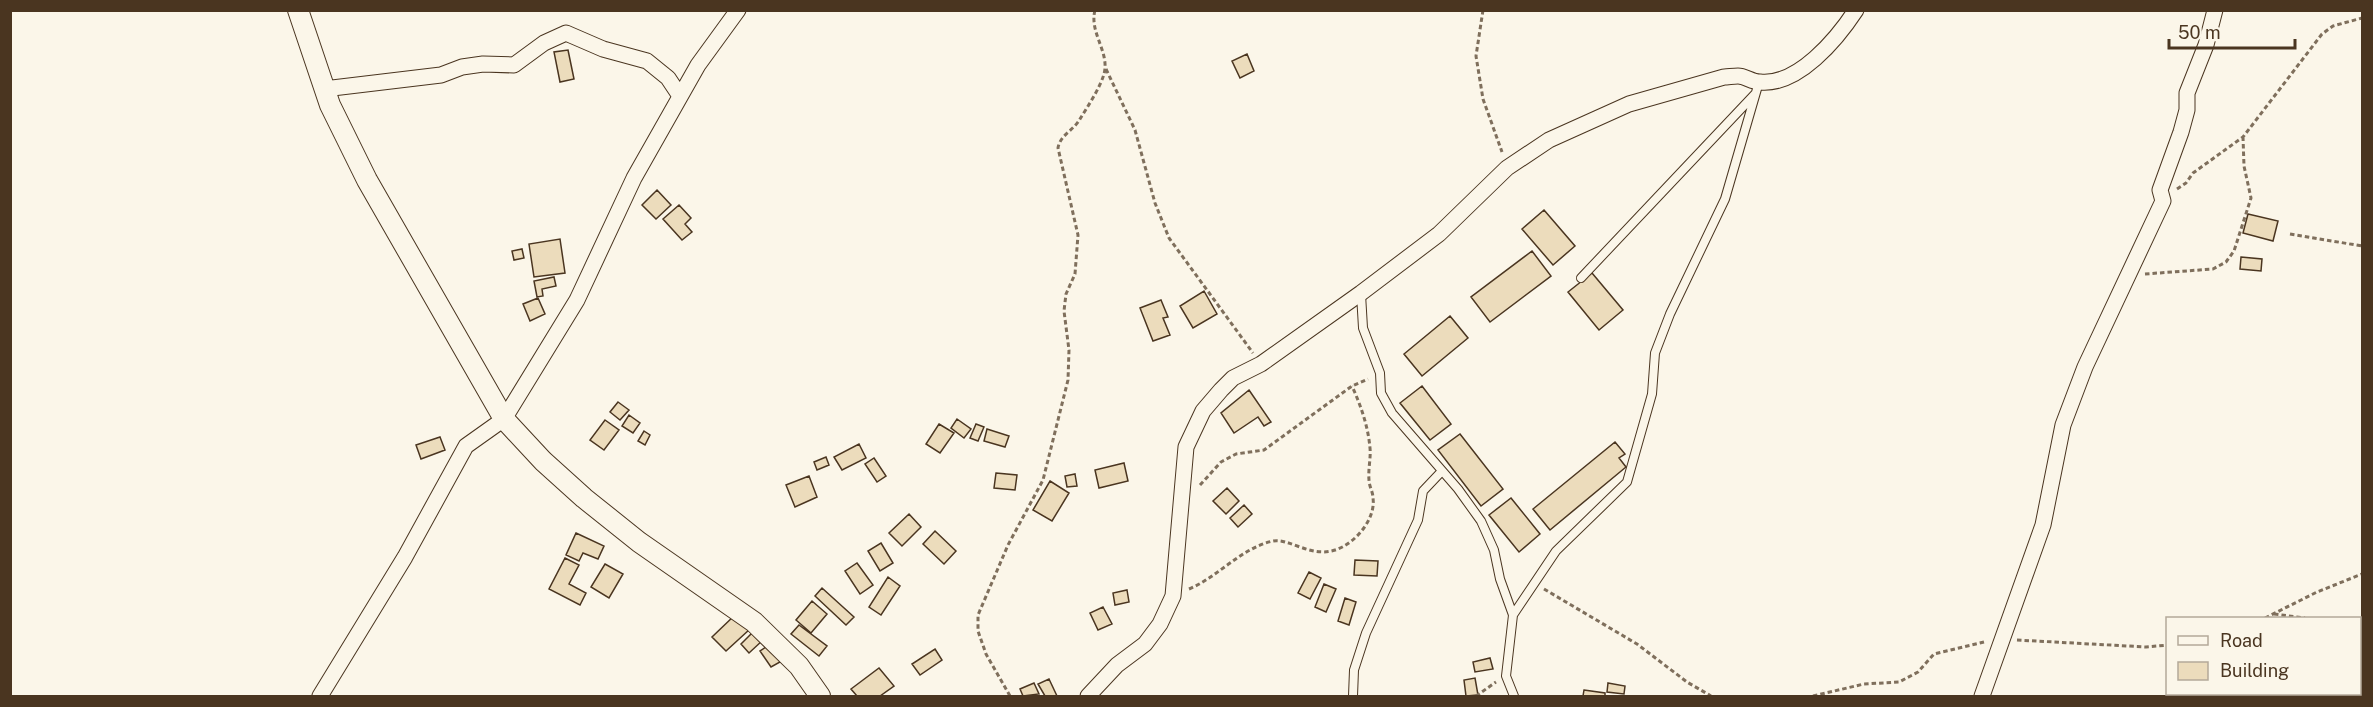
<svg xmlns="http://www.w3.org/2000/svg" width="2373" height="707" font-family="'Public Sans',sans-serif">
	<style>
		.building { fill: #ecdcbc; stroke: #4a3520; stroke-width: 1.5 }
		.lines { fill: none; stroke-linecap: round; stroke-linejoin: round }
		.service-casing { stroke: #4a3520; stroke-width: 10 }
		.minor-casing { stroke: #4a3520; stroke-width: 17 }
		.tertiary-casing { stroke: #4a3520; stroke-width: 22 }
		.path { stroke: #7f6f5c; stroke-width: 3; stroke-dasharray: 4.5 3; stroke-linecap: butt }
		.service { stroke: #fbf6e9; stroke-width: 8 }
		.minor { stroke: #fbf6e9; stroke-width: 15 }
		.tertiary { stroke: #fbf6e9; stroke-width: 20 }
	</style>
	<rect width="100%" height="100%" fill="#fbf6e9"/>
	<path class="building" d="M568,50L574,79L560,82L554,52Z
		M1247,54L1254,71L1240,78L1232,61Z
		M657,190L671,205L656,219L642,205Z
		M679,205L691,218L685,224L692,232L682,240L663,219Z
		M1544,210L1575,246L1553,265L1522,229Z
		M2248,214L2278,221L2273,241L2243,233Z
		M560,239L565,273L534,277L529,244Z
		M522,249L524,258L514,260L512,251Z
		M1532,251L1551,276L1490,322L1471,297Z
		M2241,257L2262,259L2261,271L2240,269Z
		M1592,273L1623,310L1599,330L1568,292Z
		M554,277L556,286L542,289L543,296L537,297L534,281Z
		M1204,291L1217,314L1193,328L1180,306Z
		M538,298L545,314L530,321L523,304Z
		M1161,300L1168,317L1163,318L1170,335L1153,341L1140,308Z
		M1450,316L1468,338L1422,376L1404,354Z
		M1422,386L1451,424L1430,440L1400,403Z
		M1249,390L1271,422L1264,426L1258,417L1234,433L1221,413Z
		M618,402L629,410L620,420L610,412Z
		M629,415L640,423L633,433L622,426Z
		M957,419L971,429L964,438L951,428Z
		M605,420L619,430L604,450L590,440Z
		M939,424L954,433L940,453L926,444Z
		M976,424L984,427L978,441L970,438Z
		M987,429L1009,436L1005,447L984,441Z
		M644,431L650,435L645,445L638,441Z
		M1460,434L1503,489L1481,506L1438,450Z
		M440,437L445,450L421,459L416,445Z
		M1615,442L1625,454L1619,458L1626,467L1550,530L1533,509Z
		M859,444L866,458L842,470L834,457Z
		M826,457L829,465L817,470L814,462Z
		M874,458L886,476L877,482L865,464Z
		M1124,463L1128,481L1099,488L1095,470Z
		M996,473L1017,475L1015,490L994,488Z
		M1075,474L1077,486L1067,487L1065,476Z
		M809,476L817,497L795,507L786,485Z
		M1050,481L1069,493L1052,521L1033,510Z
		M1227,488L1239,501L1226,514L1213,501Z
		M1511,498L1540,534L1519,552L1489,515Z
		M1244,505L1252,514L1238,527L1230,518Z
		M909,514L921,527L902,546L889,533Z
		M935,531L956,551L944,564L923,544Z
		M576,533L604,546L598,559L583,553L579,561L566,555Z
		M881,543L893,563L880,571L868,551Z
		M565,558L579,565L569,584L586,593L580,605L549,589Z
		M1355,560L1378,561L1377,576L1354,575Z
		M857,563L873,585L860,594L845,571Z
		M605,564L623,574L609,598L591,587Z
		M1309,572L1321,578L1310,599L1298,593Z
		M888,577L900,586L881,615L869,607Z
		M1324,584L1336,589L1326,612L1315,607Z
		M822,588L854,617L846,625L815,596Z
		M1127,590L1129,602L1115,605L1113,593Z
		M1345,598L1356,602L1349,625L1338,621Z
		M812,601L827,614L811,633L796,620Z
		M1103,607L1112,624L1098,630L1090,613Z
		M736,614L750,629L726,651L712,637Z
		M799,625L827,646L819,656L791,634Z
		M754,631L763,640L749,653L741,644Z
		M769,645L780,662L771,667L760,651Z
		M935,649L942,660L920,675L912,664Z
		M1490,658L1493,669L1475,672L1473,662Z
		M879,668L894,686L880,696H857L851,689Z
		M1475,678L1478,695L1466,696L1464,680Z
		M1049,679L1057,696H1045L1038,684Z
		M1034,683L1039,694L1023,696L1020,689Z
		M1608,683L1625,686L1624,694L1607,692Z
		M1584,690L1605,693V696H1583Z"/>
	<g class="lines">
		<defs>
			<path id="service" d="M1581,278L1755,94
				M1361,294L1363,328L1380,373L1381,393L1392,413L1458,489L1481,521L1494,550L1500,579L1513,615
				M1353,696L1354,670L1366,633L1418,520L1423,491L1441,472
				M1514,696L1506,676L1513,615L1556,551L1627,482L1652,394L1655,353L1670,314L1725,199L1759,82"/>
			<path id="minor" d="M324,89L441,75L462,67L483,64L514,65L544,43L566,33L603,49L647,61L668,78L680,96
				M320,696L405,557L466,446L504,419L577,300L634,178L698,65L738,10
				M1088,696L1117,665L1145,644L1160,624L1173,596L1186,447L1203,411L1221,390L1233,378L1261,364L1361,293L1439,234L1507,168L1549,140L1629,104L1724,77C1728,77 1733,76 1738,76C1745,76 1752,82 1760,82C1798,86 1837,39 1856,10
				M1982,696L2043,525L2063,425L2085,367L2163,201L2160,190L2181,132L2187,110V93L2206,45L2215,10"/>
			<path id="tertiary" d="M298,10L330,105L367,180L504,419L543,461L584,498L639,542L754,622L799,666L820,696"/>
		</defs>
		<use href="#service" class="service-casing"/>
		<use href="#minor" class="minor-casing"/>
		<use href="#tertiary" class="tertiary-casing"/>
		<path class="path" d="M1483,10L1476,56L1483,99L1502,152
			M1106,69L1135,130L1155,203L1169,238L1253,353
			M2177,189L2186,183L2193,173L2243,137L2322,34L2333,26L2362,18
			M2290,234L2362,246
			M2145,274L2213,269L2226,262L2234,251L2251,198L2244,166L2243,137
			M1200,485L1221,462L1236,454L1264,450L1352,386L1368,379
			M1189,589C1218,577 1241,548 1273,541C1289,538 1311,558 1335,550C1355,544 1376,519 1373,498C1373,492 1369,486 1369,480C1368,469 1371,458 1370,448C1368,426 1361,406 1352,386
			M1544,589L1637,644L1687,682L1711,696
			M2274,614L2305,618
			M2265,618L2317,592L2362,574
			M2017,640L2146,647L2168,645
			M2338,694L2339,696
			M1010,696L986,654L978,631V615L1008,545L1043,480L1068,380L1069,350L1064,311L1066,294L1075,274L1078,235L1058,148C1060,135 1074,130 1080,119C1088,106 1100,88 1104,74C1110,52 1089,33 1095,10
			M1476,696L1496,682
			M1813,696L1864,684L1899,682L1918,672L1934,654L1984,642"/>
		<use href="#service" class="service"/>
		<use href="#minor" class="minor"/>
		<use href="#tertiary" class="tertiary"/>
	</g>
	<rect width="2373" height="707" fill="none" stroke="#4a3520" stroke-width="24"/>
	<rect x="2166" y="617" width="195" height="78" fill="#fbf6e9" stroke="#b4a999" stroke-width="1.5"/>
	<rect x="2178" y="636" width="30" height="9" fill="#fbf6e9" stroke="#b4a999" stroke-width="1.5"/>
	<text x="2220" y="647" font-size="18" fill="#4a3520">Road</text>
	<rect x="2178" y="662" width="30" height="18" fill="#ecdcbc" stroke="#b4a999" stroke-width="1.5"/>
	<text x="2220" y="677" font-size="18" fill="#4a3520">Building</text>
	<path d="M2169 39v9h126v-9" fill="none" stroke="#4a3520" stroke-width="3"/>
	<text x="2178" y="39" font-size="18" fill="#4a3520" stroke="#fbf6e9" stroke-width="4.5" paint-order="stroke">50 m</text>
</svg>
